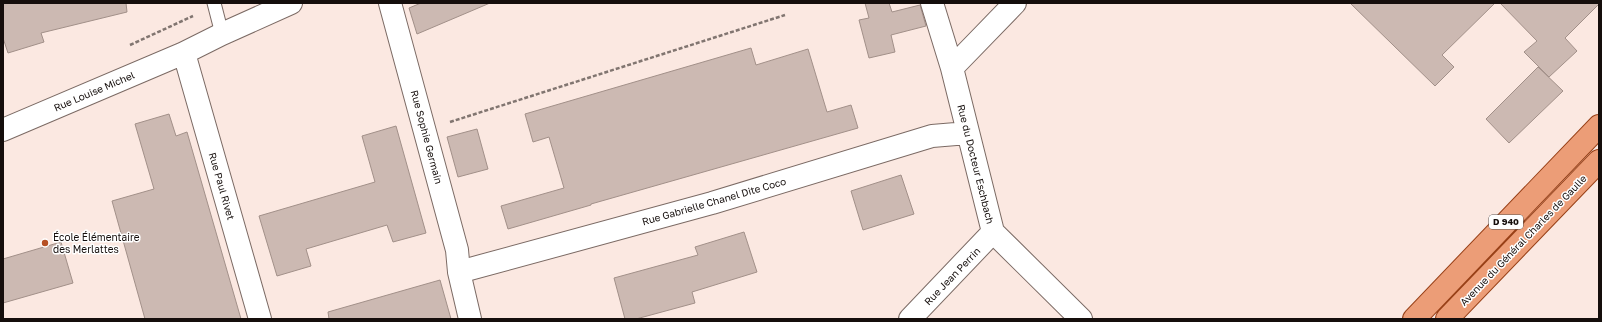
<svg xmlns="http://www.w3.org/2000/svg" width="1602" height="322" font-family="'Golos Text',sans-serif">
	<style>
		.building { fill: #ccb9b2; stroke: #a29089 }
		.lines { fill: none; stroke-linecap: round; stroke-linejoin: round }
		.service-casing { stroke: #7b6a64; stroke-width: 15 }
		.minor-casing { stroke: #7b6a64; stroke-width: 24 }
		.primary-casing { stroke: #984017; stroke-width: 24 }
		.path { stroke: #817570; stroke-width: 2.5; stroke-dasharray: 4 2; stroke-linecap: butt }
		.service { stroke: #fff; stroke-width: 13 }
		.minor { stroke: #fff; stroke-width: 22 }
		.primary { stroke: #ec9d77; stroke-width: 22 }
		.poi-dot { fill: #b65024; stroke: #fff; stroke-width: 1.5 }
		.labels { text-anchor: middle; stroke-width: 3; stroke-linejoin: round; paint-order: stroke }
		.shield { fill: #fff; stroke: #5b5655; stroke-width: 1 }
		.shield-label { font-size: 9px; font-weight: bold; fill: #150e0c }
		.street-label { font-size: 10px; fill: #150e0c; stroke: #fff }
		.poi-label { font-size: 10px; fill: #150e0c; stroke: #fff; text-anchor: start }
	</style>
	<rect width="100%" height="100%" fill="#fbe8e1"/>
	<path class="building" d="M3,3H126L127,12L41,33L44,42L8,53L3,38Z
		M421,3H490L417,34L409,8Z
		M865,3H889L892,12L920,5L926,26L891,35L895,52L869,58L859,20L869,18Z
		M1350,3H1495L1442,55L1454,67L1435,86Z
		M1500,3H1599V4L1565,38L1577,51L1549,77L1524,52L1537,41Z
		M751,48L756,65L808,49L827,112L851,105L858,128L591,204V205L508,229L501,206L564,188L549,137L533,142L525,114Z
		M1538,67L1563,91L1509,143L1486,119Z
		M169,114L176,136L187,132L241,319H145L112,201L154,189L135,124Z
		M396,126L426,233L393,242L387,225L306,249L311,266L277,276L259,216L375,182L362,136Z
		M477,129L488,169L458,177L447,137Z
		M901,175L914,214L863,230L851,191Z
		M744,232L757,272L692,292L695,303L636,319H625L614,278L698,255L695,247Z
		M61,242L73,283L3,303V259Z
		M440,280L451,319H329L328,312Z"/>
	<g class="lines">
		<defs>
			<path id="service" d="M214,3L222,34"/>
			<path id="minor" d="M390,3L457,250L459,272L470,319
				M932,3L952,68L993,232L1081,319
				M184,53L260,319
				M952,68L1015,3
				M3,130L184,53L222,34L291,3
				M459,272L712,203L932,136L968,133
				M910,319L993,232"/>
			<path id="primary" d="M1414,319L1599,126
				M1447,319L1599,161"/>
		</defs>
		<use href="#service" class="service-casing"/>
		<use href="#minor" class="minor-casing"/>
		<use href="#primary" class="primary-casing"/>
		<path class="path" d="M130,45L193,16
			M450,122L785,15"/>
		<use href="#service" class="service"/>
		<use href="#minor" class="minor"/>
		<use href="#primary" class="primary"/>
	</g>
	<circle class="poi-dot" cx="45" cy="243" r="4"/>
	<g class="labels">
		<rect class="shield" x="1489" y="215" width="34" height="14" rx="3"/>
		<g class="shield-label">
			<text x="1506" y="225">D 940</text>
		</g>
		<g class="street-label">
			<text transform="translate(94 91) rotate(-23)" y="4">Rue Louise Michel</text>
			<text transform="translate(427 137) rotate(75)" y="4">Rue Sophie Germain</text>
			<text transform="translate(976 164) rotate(76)" y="4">Rue du Docteur Eschbach</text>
			<text transform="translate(222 186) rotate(74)" y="4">Rue Paul Rivet</text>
			<text transform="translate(714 201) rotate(-16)" y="4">Rue Gabrielle Chanel Dite Coco</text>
			<text transform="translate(1523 240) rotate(-46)" y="4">Avenue du Général Charles de Gaulle</text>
			<text transform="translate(952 276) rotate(-46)" y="4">Rue Jean Perrin</text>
		</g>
		<g class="poi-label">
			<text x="53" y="241">École Élémentaire<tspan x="53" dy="12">des Merlattes</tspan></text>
		</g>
	</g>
	<rect width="1602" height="322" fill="none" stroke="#150e0c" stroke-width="8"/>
</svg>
